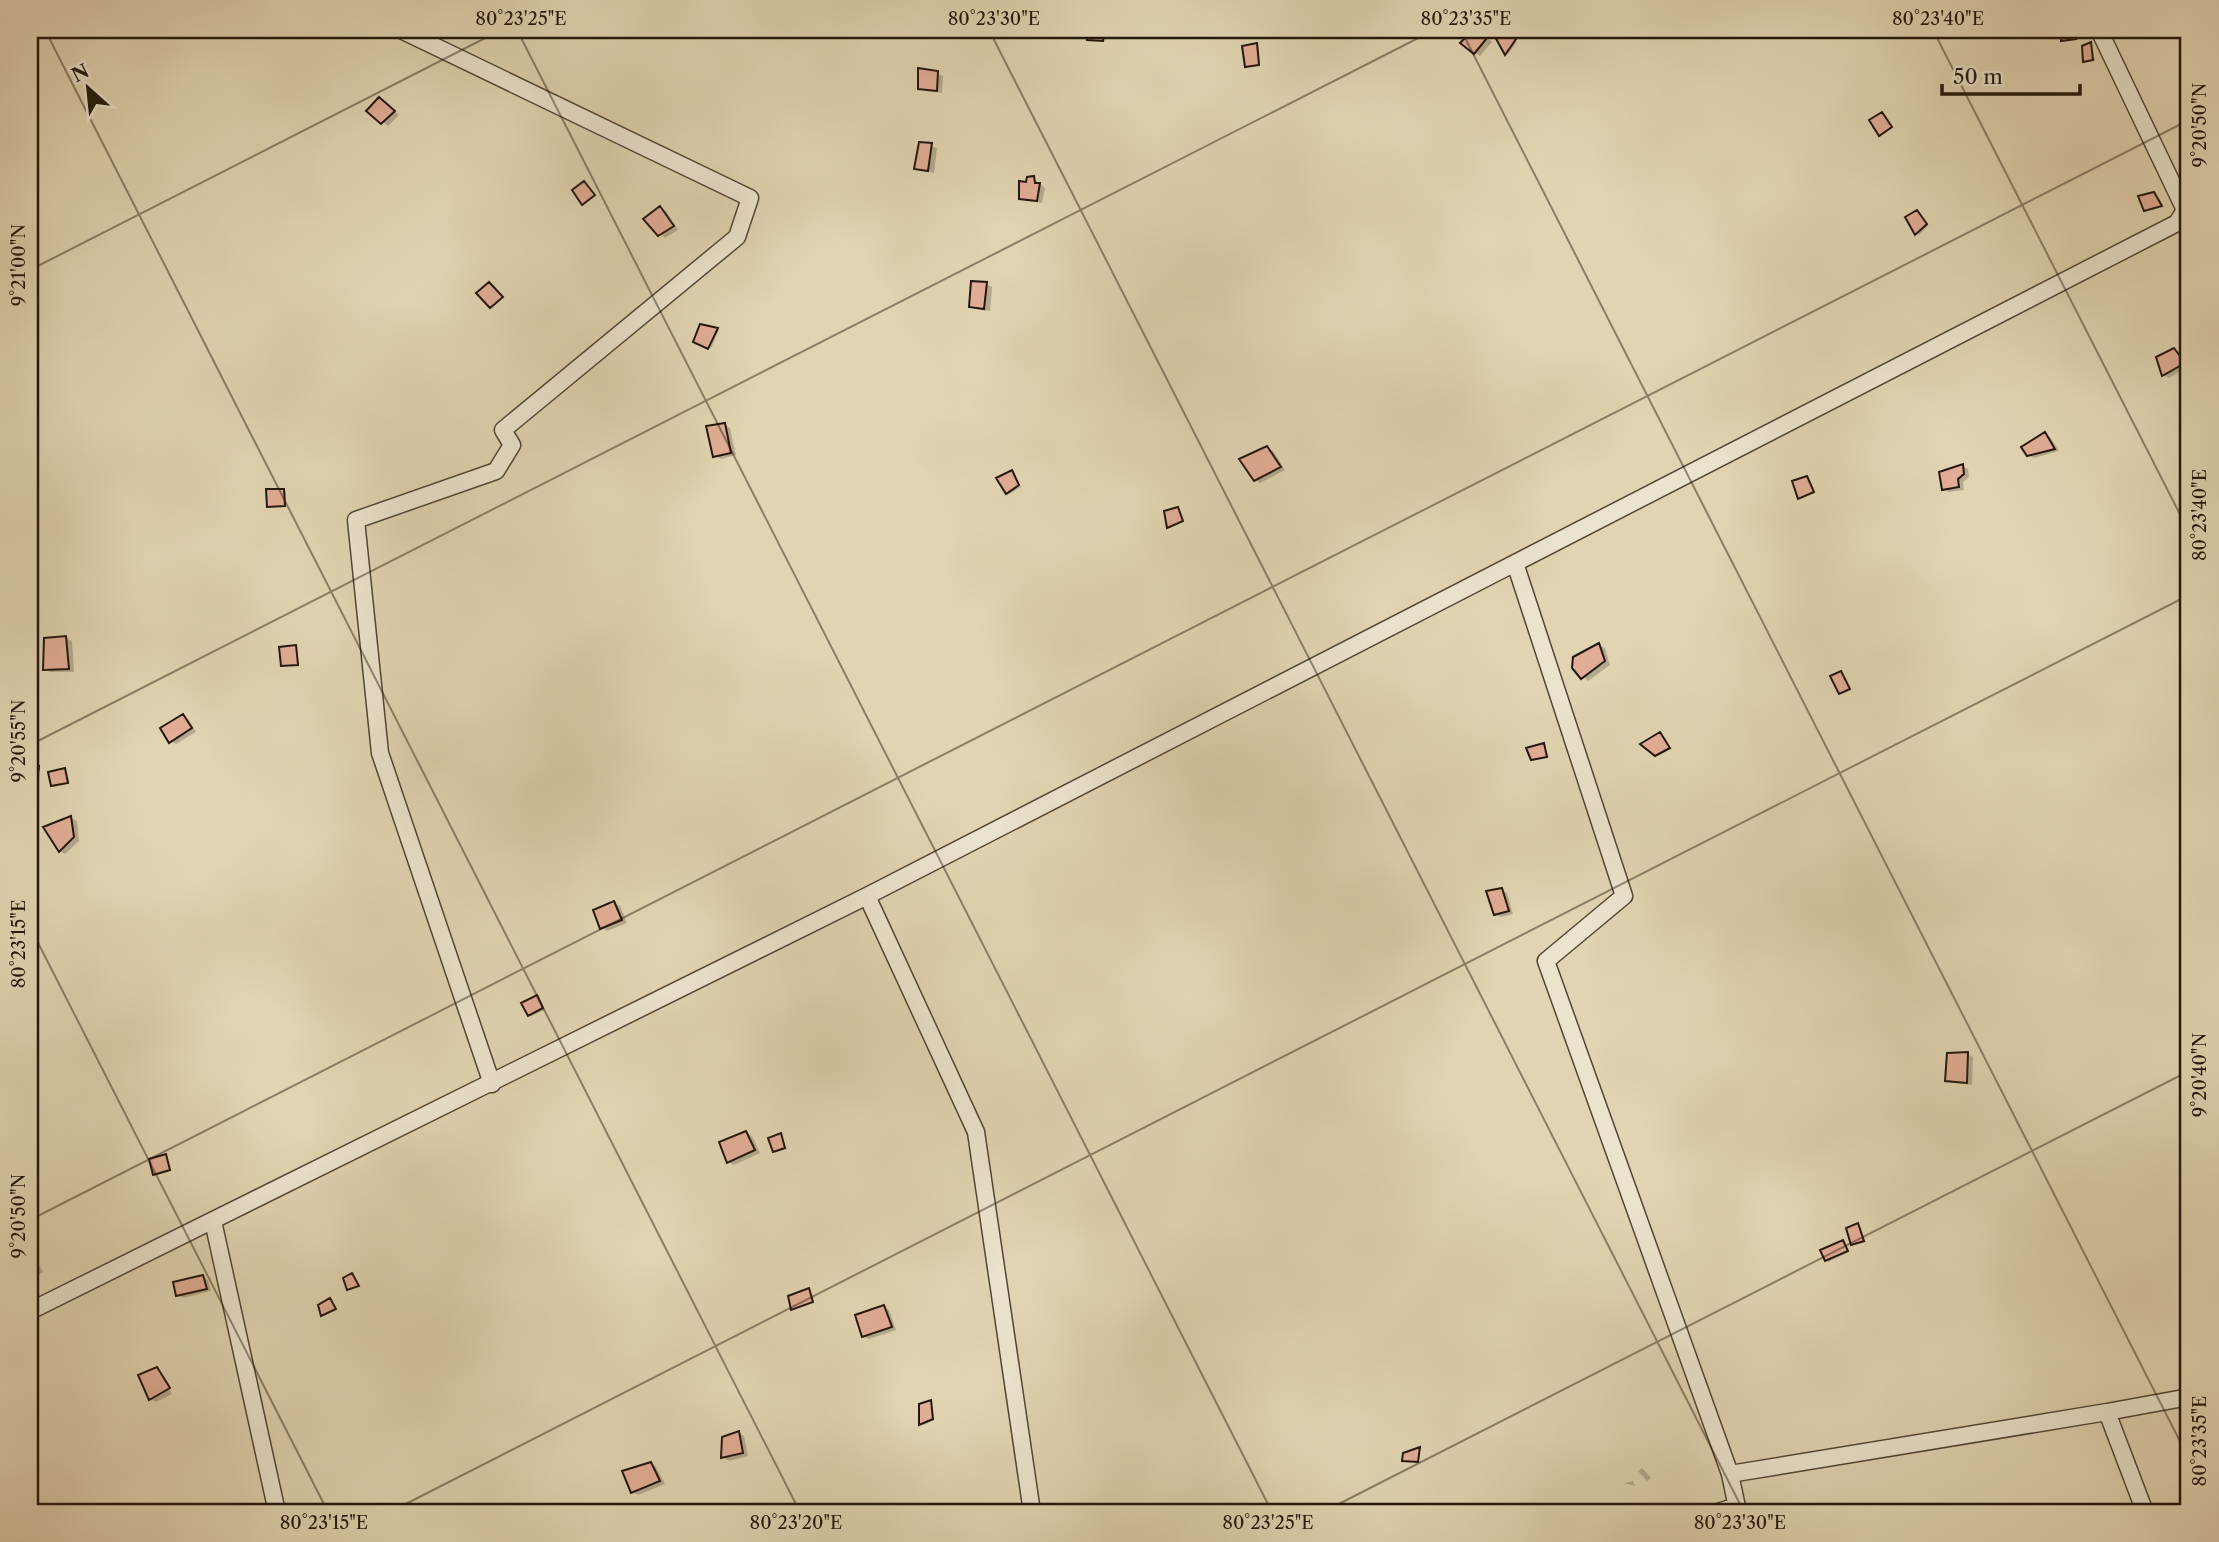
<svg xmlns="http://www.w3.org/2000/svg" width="2219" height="1542" font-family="'Libre Caslon Text',serif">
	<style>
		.shadow { fill: #0003 }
		.building { fill: #e1ad96; stroke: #23170c; stroke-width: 2 }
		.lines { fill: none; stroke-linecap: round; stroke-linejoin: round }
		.street-casing { stroke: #524636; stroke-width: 19 }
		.street { stroke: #ece3cd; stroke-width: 16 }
		.ticks { fill: none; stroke: #23170c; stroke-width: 2; stroke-opacity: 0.45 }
		.neatline { fill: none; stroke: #23170c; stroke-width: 2.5 }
		.ticks-label { font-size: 18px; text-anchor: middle; fill: #23170c }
	</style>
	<rect width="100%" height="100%" fill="#e1d4b2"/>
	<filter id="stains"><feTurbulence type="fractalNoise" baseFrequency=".00286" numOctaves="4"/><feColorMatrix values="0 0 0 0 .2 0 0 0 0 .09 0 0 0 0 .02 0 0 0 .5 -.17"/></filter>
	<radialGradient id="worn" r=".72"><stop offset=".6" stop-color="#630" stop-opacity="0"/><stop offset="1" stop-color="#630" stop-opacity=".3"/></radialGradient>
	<path class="shadow" d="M1088,30H1105V41L1089,39Z
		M1475,30L1482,31L1492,42L1480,56L1462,43Z
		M1503,30L1517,42L1508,54L1496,35Z
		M2063,30H2080L2078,40H2062Z
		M2091,44L2095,61L2087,62L2085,60Z
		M1257,45L1259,46L1260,66L1249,67L1247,65Z
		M937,73L943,76L942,93L925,91L920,88Z
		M30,76L37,83L30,90Z
		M385,102L399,115L388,126L369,111Z
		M920,143L937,148L934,173L916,168Z
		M1033,178L1045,188L1042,203L1026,201L1020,198Z
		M2154,194L2163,207L2148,211L2145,210Z
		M660,208L666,211L678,230L665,238L646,219Z
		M1919,213L1928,226L1919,235L1907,218Z
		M986,284L992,287L990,311L976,309L971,306Z
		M717,329L719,330L711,348L696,341Z
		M2174,350L2180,353L2189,366L2169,378L2163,375L2158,358Z
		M725,425L730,428L736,455L721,459L715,455Z
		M2045,434L2050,437L2059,451L2034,458L2028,455Z
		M1267,448L1273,451L1285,470L1260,483L1255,480Z
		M1962,466L1968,469L1969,477L1963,482L1964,490L1949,492L1944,489Z
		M1012,472L1021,487L1009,494L1007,492Z
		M1807,477L1815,493L1801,499L1799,498Z
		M284,490L286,492V507L269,506Z
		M1178,509L1184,522L1170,528L1168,527Z
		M66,638L72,641L74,672H50L45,669Z
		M1599,645L1605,648L1610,665L1588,681L1574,667Z
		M295,647L297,649L299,665H283Z
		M1841,673L1851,690L1842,694L1840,693Z
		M183,716L188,719L196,732L176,744L170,741Z
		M1544,745L1549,757L1532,759Z
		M30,767L40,768L39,781H30Z
		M65,770L70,783L52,785Z
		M71,818L77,821L79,841L65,854L60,851L46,828Z
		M1502,890L1507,893L1513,914L1501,917L1495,914Z
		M614,903L620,906L627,923L607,931L602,927Z
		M537,997L545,1010L531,1016L529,1015Z
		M1967,1054L1973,1057L1972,1085L1953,1083L1947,1080Z
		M746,1133L752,1136L760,1153L734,1165L728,1162Z
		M781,1135L787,1149L777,1152L775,1151Z
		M165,1156L171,1171L157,1175L155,1174Z
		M1858,1225L1866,1242L1854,1245L1852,1244Z
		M1843,1242L1849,1252L1828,1262L1826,1260Z
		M30,1253L34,1255L43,1272L30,1280Z
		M203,1276L208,1280L211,1291L183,1298L178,1295Z
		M809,1290L814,1303L792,1309Z
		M884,1307L889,1310L896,1330L869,1339L863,1336Z
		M157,1369L172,1394L156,1402L150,1399Z
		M930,1402L934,1420L923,1425L921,1424Z
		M739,1433L744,1436L748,1456L729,1461L723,1457Z
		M651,1464L656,1467L665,1484L638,1495L632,1492Z
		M1642,1468L1651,1478L1647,1481L1638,1471Z
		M1633,1481L1635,1486L1624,1483Z"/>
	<path class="building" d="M1086,30H1103V41L1087,40Z
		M1473,30H1480L1487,38L1474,54L1460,43Z
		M1500,30H1505L1516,39L1505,55L1494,35Z
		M2062,30H2078L2076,39L2061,41Z
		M2091,42L2093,60L2083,62L2082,46Z
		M1257,43L1259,65L1245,67L1242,46Z
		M918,68L938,71L937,91L918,89Z
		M379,97L395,111L381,124L366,111Z
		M1882,112L1892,127L1879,136L1869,120Z
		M919,142L932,143L928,171L914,169Z
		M1034,176L1035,183H1040L1037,201L1019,199V181L1026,182L1027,177Z
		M584,181L595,195L582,205L572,190Z
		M2154,192L2162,206L2144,211L2138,196Z
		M660,206L674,226L658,236L643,219Z
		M1917,210L1927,224L1915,235L1905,217Z
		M971,281L987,282L984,309L969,307Z
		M489,282L503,297L490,308L476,293Z
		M700,324L718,328L708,349L693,342Z
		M2174,348L2185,363L2162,376L2156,357Z
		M725,423L731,453L713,457L706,426Z
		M2045,432L2055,449L2027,456L2021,447Z
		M1267,446L1281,467L1254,481L1239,459Z
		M1963,464L1964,474L1958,479L1959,487L1942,490L1939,472Z
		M1012,470L1019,485L1006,494L996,478Z
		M1807,476L1814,492L1798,499L1792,481Z
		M266,489H284L285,506L267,507Z
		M1178,507L1183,521L1167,528L1164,511Z
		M66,636L69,669L43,670L44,638Z
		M1599,643L1605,661L1581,679L1572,668L1573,657Z
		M296,645L298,665L281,666L279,647Z
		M1841,671L1850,689L1839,694L1830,676Z
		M183,714L192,728L169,743L160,728Z
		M1660,732L1670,748L1655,756L1640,744Z
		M1544,743L1547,757L1531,760L1526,748Z
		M30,765L39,766L37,781H30Z
		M65,768L68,783L51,786L48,772Z
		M71,816L74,837L59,852L43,827Z
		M1502,888L1509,911L1494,915L1486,891Z
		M614,901L622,920L600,929L593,910Z
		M537,995L543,1008L528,1016L521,1003Z
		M1968,1052L1967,1083L1945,1081L1947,1053Z
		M746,1131L755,1150L727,1163L719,1142Z
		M781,1133L785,1148L773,1152L768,1138Z
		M166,1154L170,1170L153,1175L149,1159Z
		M1858,1223L1864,1241L1851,1245L1846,1228Z
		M1843,1240L1848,1251L1825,1261L1820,1250Z
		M352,1273L359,1286L347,1290L343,1278Z
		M203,1275L207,1289L176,1296L173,1282Z
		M809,1288L813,1302L791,1310L788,1296Z
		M330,1298L336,1309L321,1316L318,1305Z
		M884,1305L892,1327L862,1337L855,1315Z
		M157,1367L170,1388L149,1400L138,1375Z
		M931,1400L933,1419L919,1425V1404Z
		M739,1431L743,1453L721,1458L722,1437Z
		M1420,1447L1418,1462L1402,1461L1403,1453Z
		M651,1462L660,1481L631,1493L622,1471Z"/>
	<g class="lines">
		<defs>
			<path id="street" d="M401,30L750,198L737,237L503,430L512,445L496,471L356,520L380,753L492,1084
				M2099,30L2185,210L2177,223
				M1515,563L1624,896L1546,961L1730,1474
				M867,896L976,1132L1032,1512
				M213,1221L277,1512
				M30,1311L867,896L2177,223L2189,220
				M1718,1512L1737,1506
				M1738,1512L1730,1474L2107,1412
				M2145,1512L2107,1412L2189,1397"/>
		</defs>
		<use href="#street" class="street-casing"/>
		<use href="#street" class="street"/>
	</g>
	<path class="ticks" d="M45,30L800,1512M517,30L1272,1512M989,30L1744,1512M1461,30L2189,1459M1933,30L2189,532M30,270L501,30M30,745L1434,30M30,927L328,1512M30,1220L2189,120M390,1512L2189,595M1323,1512L2189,1071"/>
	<rect width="2219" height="1542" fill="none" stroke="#e1d4b2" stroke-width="77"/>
	<g transform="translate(88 88) rotate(333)" stroke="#ece3cd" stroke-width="5" paint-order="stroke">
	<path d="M0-5L12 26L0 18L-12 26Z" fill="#23170c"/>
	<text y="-10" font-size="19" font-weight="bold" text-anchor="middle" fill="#23170c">N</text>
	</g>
	<path d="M1942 84v10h138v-10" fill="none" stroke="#23170c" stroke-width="3.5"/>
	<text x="1953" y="84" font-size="21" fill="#23170c" stroke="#ece3cd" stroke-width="5" paint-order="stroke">50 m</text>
	<rect x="38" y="38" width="2142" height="1466" class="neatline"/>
	<g class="ticks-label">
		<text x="521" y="25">80°23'25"E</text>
		<text x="994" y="25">80°23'30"E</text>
		<text x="1466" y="25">80°23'35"E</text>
		<text x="1938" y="25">80°23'40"E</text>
		<text transform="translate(2200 125) rotate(-90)" y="6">9°20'50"N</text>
		<text transform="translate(19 265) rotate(-90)" y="6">9°21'00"N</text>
		<text transform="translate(2200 515) rotate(-90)" y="6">80°23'40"E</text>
		<text transform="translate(19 741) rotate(-90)" y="6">9°20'55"N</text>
		<text transform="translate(19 944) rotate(-90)" y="6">80°23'15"E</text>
		<text transform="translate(2200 1075) rotate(-90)" y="6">9°20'40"N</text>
		<text transform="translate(19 1216) rotate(-90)" y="6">9°20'50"N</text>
		<text transform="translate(2200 1441) rotate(-90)" y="6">80°23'35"E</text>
		<text x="324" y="1529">80°23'15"E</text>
		<text x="796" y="1529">80°23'20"E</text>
		<text x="1268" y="1529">80°23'25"E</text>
		<text x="1740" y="1529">80°23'30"E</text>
	</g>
	<rect width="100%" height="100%" filter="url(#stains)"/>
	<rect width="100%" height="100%" fill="url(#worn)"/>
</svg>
